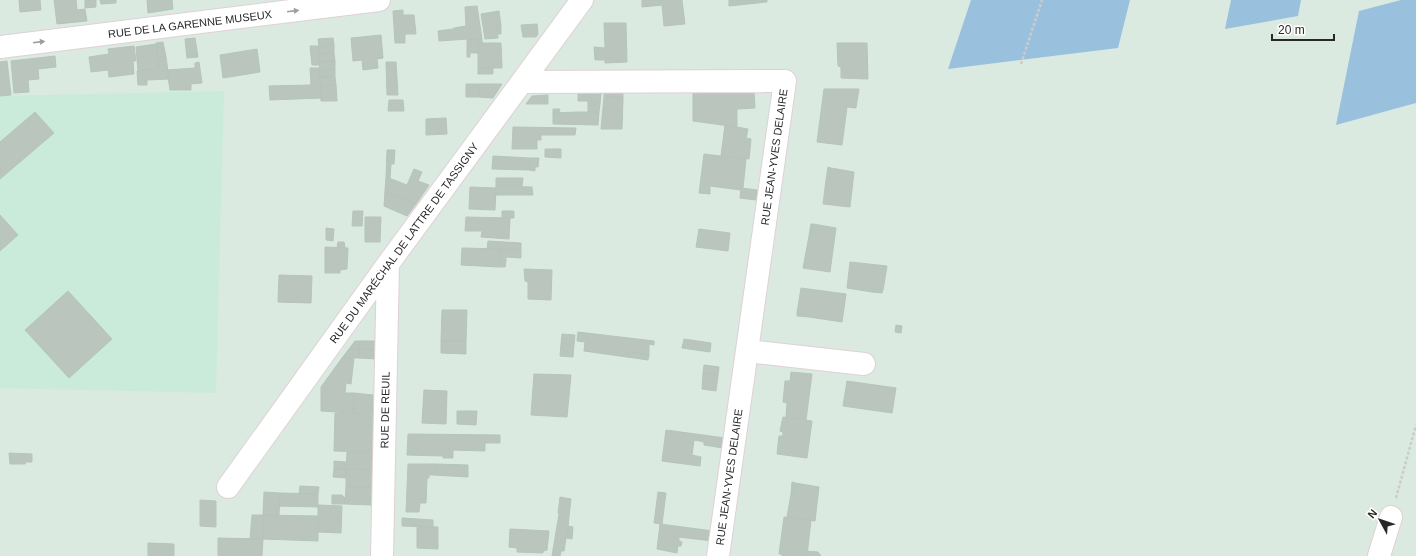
<svg xmlns="http://www.w3.org/2000/svg" width="1416" height="556" font-family="Helvetica,sans-serif">
	<style>
		.education { fill: #caebd9 }
		.green { fill: #99c0dd }
		.building { fill: #bac5bd; stroke: #b4c5bb }
		.lines { fill: none; stroke-linecap: round; stroke-linejoin: round }
		.minor-casing { stroke: #e0d0d6; stroke-width: 24 }
		.path { stroke: #cbcbcb; stroke-width: 2.5; stroke-dasharray: 3 2; stroke-linecap: butt }
		.minor { stroke: #fff; stroke-width: 22 }
		.oneway { fill: #9e9e9e }
		.labels { text-anchor: middle; stroke-width: 3; stroke-linejoin: round; paint-order: stroke }
		.street-label { font-size: 11px; fill: #282828; stroke: #fff }
	</style>
	<rect width="100%" height="100%" fill="#daeae0"/>
	<path class="education" d="M224,91L216,393L0,388V96Z"/>
	<path class="green" d="M971,0H1130L1118,48L948,69Z
		M1231,0H1301L1298,16L1225,29Z
		M1401,0H1416V103L1336,125L1359,11Z"/>
	<path class="building" d="M19,0H40L41,10L20,12Z
		M54,0H76L77,10L85,9L87,21L57,24Z
		M85,0H96V7L85,8Z
		M100,0H116V3L101,4Z
		M147,0H172L173,9L148,13Z
		M642,0H682L685,24L664,26L662,5L642,7Z
		M729,0H767V2L729,6Z
		M477,6L482,39L469,40V39L439,41L438,31L453,29L454,28L466,26L465,7Z
		M403,10V15H414L416,34H405V43H395L393,11Z
		M499,11L501,26H497L498,38L485,39L481,14Z
		M604,23H626L627,62L605,63V60H595L594,47L605,48Z
		M537,24L538,34L536,37H523L521,25Z
		M497,26H501V34H498Z
		M381,35L383,58L377,59L378,68L363,70L362,60L353,61L351,38Z
		M195,38L198,57L187,58L185,39Z
		M333,38L334,45L319,47L318,39Z
		M482,39V43H478V53H470V57H467V40Z
		M163,42L166,57H158L156,43Z
		M478,43H501L502,68H478Z
		M837,43H867L868,79L841,78V67L838,66Z
		M156,44L159,69L138,71L136,47Z
		M334,45V53L319,54V47Z
		M134,46L136,61H133L134,74L109,77L108,70L91,72L89,57L109,54L108,49Z
		M310,46H319L320,65H312Z
		M257,49L260,72L223,78L220,55Z
		M334,53L335,61L319,62V54Z
		M55,56L56,67L38,69L39,79L28,80L29,92L14,93L11,61Z
		M158,57H166L169,79L147,80V85H138L137,71L159,69Z
		M7,61L11,95L0,96V62Z
		M335,61V69L320,70L319,62Z
		M199,62L202,83L191,84V90H170L167,70L195,68V63Z
		M386,62H396L398,95H387Z
		M310,68H320L321,98L270,100L269,86L311,85Z
		M478,68H493V74H478Z
		M335,69V77H320V70Z
		M320,77H335L336,85L320,86Z
		M466,84H479V97H466Z
		M479,84H502L493,98L479,97Z
		M336,85L337,101H321L320,86Z
		M824,89H859L856,108L847,107L842,145L817,142Z
		M754,91L755,108L737,109V127L693,121V92Z
		M604,92L616,93L615,97H604Z
		M601,93L600,104H588V101H578V94Z
		M616,93H623V98L615,97Z
		M548,95V104H526L532,96Z
		M604,97L623,98L622,129H601Z
		M389,100H403L404,111H388Z
		M588,104H600L599,112H588Z
		M553,109H560L559,113H553Z
		M35,112L54,133L0,179V142Z
		M577,112H599L598,125L553,124V113Z
		M446,118L447,134L426,135V119Z
		M725,125L748,129L746,138L751,139L749,159L721,156Z
		M513,127L576,128L575,135H541V140H537V149H512Z
		M545,149H561V158L545,157Z
		M387,150H395L394,164H391L390,179L386,177Z
		M704,154L746,159L743,188H741V190L710,186V194L699,193Z
		M493,156L530,158L529,170L492,169Z
		M530,158H539L538,167H535V171L529,170Z
		M828,167L831,168L830,180H826Z
		M831,168L854,172L850,207L823,204L826,180H830Z
		M414,169L422,172L418,181L429,185L416,204L385,191L386,177L407,185Z
		M496,178H523L522,186H496Z
		M496,186L532,187L533,195H495Z
		M470,187L496,188L495,210L469,209Z
		M741,188L757,190L756,200L740,198Z
		M385,191L416,204L407,216L384,206Z
		M353,211H363L362,226H352Z
		M502,211H514V218H502Z
		M0,215L18,235L0,251Z
		M365,217H381L380,242H365Z
		M466,217L510,218L509,239L481,237L482,231H465Z
		M811,224H813L811,236H809Z
		M813,224L836,228L830,272L803,268L809,236H811Z
		M326,228L334,229L333,241L326,240Z
		M699,229L730,233L728,251L696,247Z
		M488,241L521,243V250L487,249Z
		M338,242H344L345,248H337Z
		M325,247L348,248L347,269L340,270V273H325Z
		M462,248L500,249L499,267L461,265Z
		M500,249L521,250V258L506,257V261H500Z
		M500,261H506L505,267H499Z
		M850,262L887,266L883,290L872,289V292L847,288Z
		M524,269L552,270L551,300L528,299V282L525,281Z
		M279,275L312,276L311,303L278,302Z
		M801,288L846,294L842,322L809,317L810,315L797,313Z
		M872,289L883,290L882,293L872,292Z
		M68,291L112,339L69,378L25,330Z
		M442,310H467L466,341H441Z
		M797,313L810,315L809,317L797,316Z
		M896,325L902,326L901,333L895,332Z
		M578,332L654,341V345L649,344V355L628,351L627,357L584,351L585,342L577,341Z
		M562,334L575,335L574,344H561Z
		M684,339L711,343L710,352L682,348Z
		M355,341H359V349H349Z
		M359,341H378L377,350L359,349Z
		M441,341H466V354L441,353Z
		M561,344H574L573,357L560,356Z
		M349,349H359V358H342Z
		M359,349L377,350V359L359,358Z
		M628,351L649,355L648,360L627,357Z
		M342,358H354L351,384L346,383L345,393H354L353,413L321,411V387Z
		M704,365L719,367L718,375L703,373Z
		M791,372L812,374L806,420L786,417L787,403L783,402L785,381H790Z
		M703,373L718,375L716,391L702,389Z
		M534,374L571,375L567,417L531,415Z
		M847,381L896,388L892,413L843,406Z
		M424,390L447,391L446,424L422,423Z
		M354,393L373,395V413H353Z
		M457,411H477L476,425L457,424Z
		M335,413L376,414L374,452L334,451Z
		M783,417L812,421L807,458L777,454L779,436H783V432L780,431Z
		M666,430L725,438L723,448L704,445V442L694,440L692,455L701,457L700,466L662,461Z
		M408,434L500,435V443H485V451L453,450V458H443V456L407,455Z
		M347,452H374V470L346,469Z
		M9,453L32,454V462H26L25,464H10Z
		M334,461L346,462V469H334Z
		M408,464H435L434,475H429V478H427L426,503H420L419,512H406Z
		M435,464L468,465V477L434,475Z
		M334,469H346V478L333,477Z
		M346,469L374,470L373,487H346Z
		M792,482L795,483L794,494H791Z
		M795,483L819,487L815,521L787,517L791,494H794Z
		M300,486L319,487L318,494H299Z
		M346,487H373L372,505L345,504Z
		M264,492L280,493L279,515H263Z
		M658,492L666,493L662,524L654,523Z
		M280,493L318,494V507L279,506Z
		M332,495H342L345,498V504H332Z
		M560,497L571,499L568,526L564,551H561L560,556H552L559,514L558,513Z
		M200,500L216,501V527L200,526Z
		M318,505L342,506L341,533L318,532Z
		M252,515H263V539H250Z
		M263,515L318,516V541L263,539Z
		M784,517L811,520L807,556H782V554H779Z
		M402,518L433,520V527L402,526Z
		M660,524L713,531L712,541L679,537V541L682,542L681,546H678L677,553L657,549Z
		M417,526L438,527V549L417,548Z
		M568,526L573,527L572,539L566,538Z
		M510,529L549,531L547,550L543,551V553L517,552V548L509,547Z
		M218,538L263,539L262,556H218Z
		M148,543L174,544V556H148Z
		M807,551L818,552L821,556H807Z"/>
	<g class="lines">
		<defs>
			<path id="minor" d="M0,47L379,0
				M522,82L785,81L718,556
				M747,351L864,364
				M228,487L388,264L582,0
				M382,556L388,264
				M1379,556L1391,517"/>
		</defs>
		<use href="#minor" class="minor-casing"/>
		<path class="path" d="M1021,64L1042,0
			M1396,498L1416,425"/>
		<use href="#minor" class="minor"/>
	</g>
	<defs><path id="oneway-solid" d="M-6-.8H1V-3.2L6.5 0L1 3.2V.8H-6Z"/></defs>
	<g class="oneway">
		<use href="#oneway-solid" transform="translate(293 11) rotate(-7)"/>
		<use href="#oneway-solid" transform="translate(39 42) rotate(-7)"/>
	</g>
	<g class="labels">
		<g class="street-label">
			<text transform="translate(190 24) rotate(-7)" y="4">RUE DE LA GARENNE MUSEUX</text>
			<text transform="translate(774 157) rotate(-82)" y="4">RUE JEAN-YVES DELAIRE</text>
			<text transform="translate(404 243) rotate(-54)" y="4">RUE DU MARÉCHAL DE LATTRE DE TASSIGNY</text>
			<text transform="translate(385 410) rotate(-89)" y="4">RUE DE REUIL</text>
			<text transform="translate(729 477) rotate(-82)" y="4">RUE JEAN-YVES DELAIRE</text>
		</g>
	</g>
	<g transform="translate(1380 520) rotate(310)" stroke="#ffffff" stroke-width="3" paint-order="stroke">
	<path d="M0-3L7 15L0 10L-7 15Z" fill="#282828"/>
	<text y="-6" font-size="11" font-weight="bold" text-anchor="middle" fill="#282828">N</text>
	</g>
	<path d="M1272 34v6h62v-6" fill="none" stroke="#282828" stroke-width="2"/>
	<text x="1278" y="34" font-size="12" fill="#282828" stroke="#ffffff" stroke-width="3" paint-order="stroke">20 m</text>
</svg>
